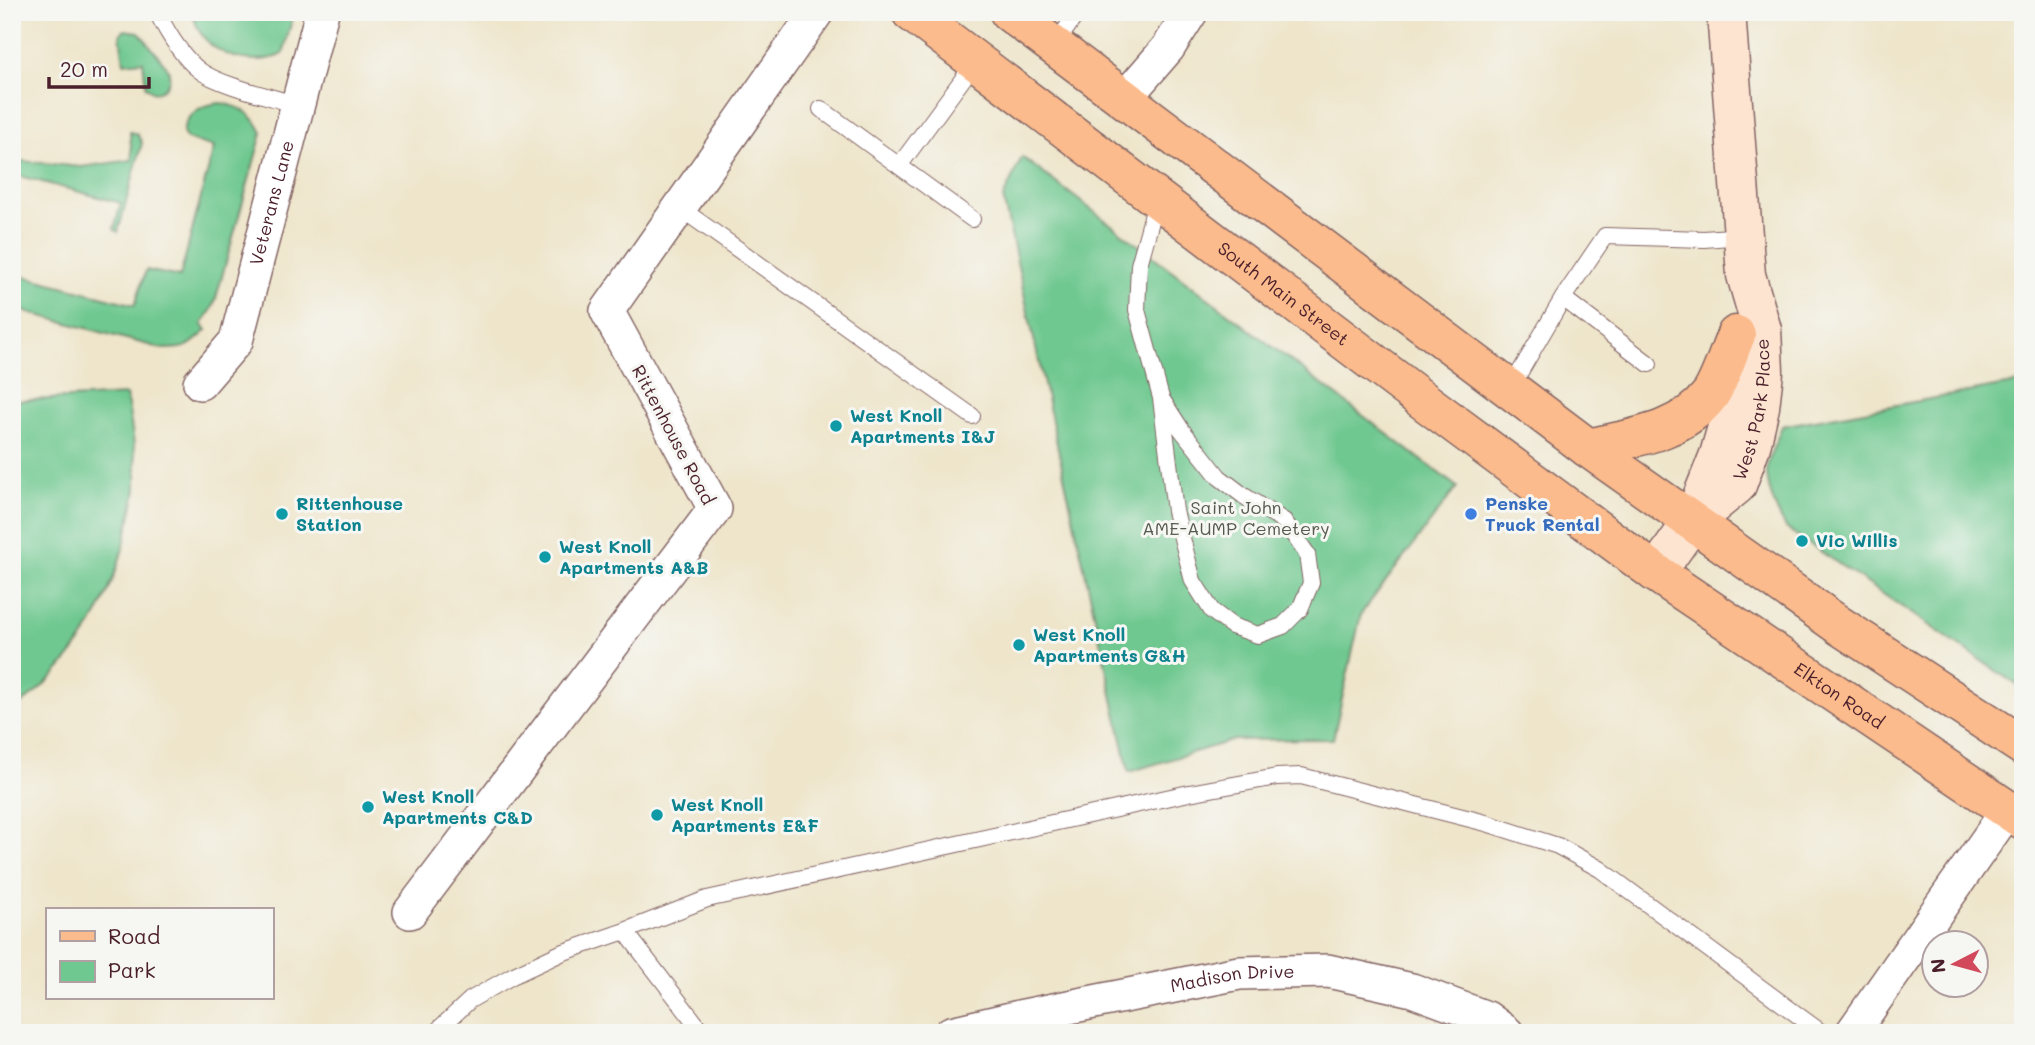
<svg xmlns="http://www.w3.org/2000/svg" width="2035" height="1045" font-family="Mali,sans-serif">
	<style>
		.green { fill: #6ec88f; stroke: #5c745d; stroke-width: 2 }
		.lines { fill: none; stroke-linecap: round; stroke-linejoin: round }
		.lane-casing { stroke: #836463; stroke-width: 18 }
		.street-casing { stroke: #836463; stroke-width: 36 }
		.secondary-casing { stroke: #836463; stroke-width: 41 }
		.primary-casing { stroke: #836463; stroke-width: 41 }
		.lane { stroke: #fff; stroke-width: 16 }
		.street { stroke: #fff; stroke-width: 33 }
		.secondary { stroke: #fde4d1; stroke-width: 38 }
		.primary { stroke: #fbbb8c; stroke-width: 38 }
		.culture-dot { fill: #0f9aa8; stroke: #f6f6f2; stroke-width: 2.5 }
		.shop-dot { fill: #3f7fe0; stroke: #f6f6f2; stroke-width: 2.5 }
		.labels { text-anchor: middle; stroke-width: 6; stroke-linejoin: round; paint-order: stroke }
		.street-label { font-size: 18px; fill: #4a1f2b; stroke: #f6f6f2 }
		.culture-label { font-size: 18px; font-weight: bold; fill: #0d838f; stroke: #f6f6f2; text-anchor: start }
		.shop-label { font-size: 18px; font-weight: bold; fill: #366cbe; stroke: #f6f6f2; text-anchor: start }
		.park-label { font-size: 18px; fill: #575a4e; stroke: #f6f6f2 }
	</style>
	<rect width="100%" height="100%" fill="#f6f6f2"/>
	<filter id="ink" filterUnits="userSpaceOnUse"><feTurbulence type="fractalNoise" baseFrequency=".0143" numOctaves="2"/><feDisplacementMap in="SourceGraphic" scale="14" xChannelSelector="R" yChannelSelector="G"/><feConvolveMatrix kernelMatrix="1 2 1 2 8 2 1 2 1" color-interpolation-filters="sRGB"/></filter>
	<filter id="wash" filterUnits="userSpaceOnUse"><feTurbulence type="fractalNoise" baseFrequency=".00686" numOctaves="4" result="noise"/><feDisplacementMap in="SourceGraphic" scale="28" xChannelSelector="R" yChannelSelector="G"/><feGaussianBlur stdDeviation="1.57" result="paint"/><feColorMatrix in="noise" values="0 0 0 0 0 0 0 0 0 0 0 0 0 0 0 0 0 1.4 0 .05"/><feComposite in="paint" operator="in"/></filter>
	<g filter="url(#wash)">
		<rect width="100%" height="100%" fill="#eee5ca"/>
		<path class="green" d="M193,12H294L283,54C249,70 198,53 193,12Z
			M124,30L139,32L167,67C173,79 167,91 154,92L146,87L143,61L124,63L120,35Z
			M221,103C242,107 253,113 262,133L216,298L212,309L202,324L207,330C189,347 188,349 163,349L12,308V273L135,305L146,270L180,277L214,147L187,139L183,133C185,113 203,104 221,103Z
			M130,132L137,134L142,143L118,232L114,229L121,203L12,174V160L81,167L132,160Z
			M1022,157L1457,487L1361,614L1333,739L1234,740L1129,772L1003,198Z
			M2023,382V689L1786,528C1776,511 1767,489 1767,469C1767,458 1778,438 1782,426Z
			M126,395C132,425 137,456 136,486C136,498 131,511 129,523C114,597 77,668 12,710V401Z"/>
	</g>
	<g filter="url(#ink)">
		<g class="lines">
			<defs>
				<path id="lane" d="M157,12C167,32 181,56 199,70C218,85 272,97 298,105
					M1054,46L1078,12
					M821,109L972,219
					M899,166L976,61
					M1157,199L1139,265L1137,310L1161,398L1175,511L1193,581L1212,611L1232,626L1258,635L1283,626L1300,609L1311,583L1307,554L1284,521L1244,496L1219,477L1181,429L1161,398
					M680,208L972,416
					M1563,298L1649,364
					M1510,389L1563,298L1605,236L1704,239L1743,236
					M625,931L703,1033
					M438,1033L440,1028L470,1000L512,976L561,953L625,931L707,899L1189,793L1277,777L1301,776L1486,823L1558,846L1600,869L1822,1033"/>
				<g id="street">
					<path d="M1124,99L1168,48L1191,12"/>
					<path id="s1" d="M200,383L236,341L322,12"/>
					<path d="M410,912L715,509L607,311L817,12"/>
					<path id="s2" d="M951,1033L1019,1017L1239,973L1328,971L1412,990L1487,1018L1507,1033"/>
					<path d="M1852,1033L2008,810"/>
				</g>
				<g id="secondary">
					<path id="s3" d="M1692,522L1737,485L1751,446L1760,407L1764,372L1762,330L1746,275L1726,12"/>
					<path d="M1656,573L1692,522L1719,455L1733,406L1737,371L1736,340"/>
				</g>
				<g id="primary">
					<path id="s4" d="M911,12L1428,404L1656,573L2023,820"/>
					<path d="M1009,12L1588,448L1840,626L2023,746"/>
					<path d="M1588,448C1631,438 1681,433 1710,395C1720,381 1729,351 1736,335"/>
				</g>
			</defs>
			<use href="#lane" class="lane-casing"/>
			<use href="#street" class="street-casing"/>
			<use href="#secondary" class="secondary-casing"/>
			<use href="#primary" class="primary-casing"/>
			<use href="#lane" class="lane"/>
			<use href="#street" class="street"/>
			<use href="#secondary" class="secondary"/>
			<use href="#primary" class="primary"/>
		</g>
	</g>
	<g class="culture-dot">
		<circle cx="836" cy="426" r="7"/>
		<circle cx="282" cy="514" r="7"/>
		<circle cx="1802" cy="541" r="7"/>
		<circle cx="545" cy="557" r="7"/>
		<circle cx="1019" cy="645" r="7"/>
		<circle cx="368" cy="807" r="7"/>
		<circle cx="657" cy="815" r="7"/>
	</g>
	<circle class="shop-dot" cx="1471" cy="514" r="7"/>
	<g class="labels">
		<g class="street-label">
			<text dy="6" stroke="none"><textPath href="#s1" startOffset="198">Veterans Lane</textPath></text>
			<text dy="6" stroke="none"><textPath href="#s4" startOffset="467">South Main Street</textPath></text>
			<text dy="6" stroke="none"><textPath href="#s3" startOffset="136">West Park Place</textPath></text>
			<text transform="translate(673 435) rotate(62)" y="6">Rittenhouse Road</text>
			<text dy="6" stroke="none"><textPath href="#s4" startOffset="1153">Elkton Road</textPath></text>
			<text dy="6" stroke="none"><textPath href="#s2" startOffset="287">Madison Drive</textPath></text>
		</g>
		<g class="culture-label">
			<text x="850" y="422">West Knoll<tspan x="850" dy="21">Apartments I&amp;J</tspan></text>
			<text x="296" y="510">Rittenhouse<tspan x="296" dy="21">Station</tspan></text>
			<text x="1816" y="547">Vic Willis</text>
			<text x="559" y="553">West Knoll<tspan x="559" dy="21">Apartments A&amp;B</tspan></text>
			<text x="1033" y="641">West Knoll<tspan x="1033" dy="21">Apartments G&amp;H</tspan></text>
			<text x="382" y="803">West Knoll<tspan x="382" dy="21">Apartments C&amp;D</tspan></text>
			<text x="671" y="811">West Knoll<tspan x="671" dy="21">Apartments E&amp;F</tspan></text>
		</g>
		<g class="shop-label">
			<text x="1485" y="510">Penske<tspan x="1485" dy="21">Truck Rental</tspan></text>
		</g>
		<g class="park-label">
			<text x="1236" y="514">Saint John<tspan x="1236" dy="21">AME-AUMP Cemetery</tspan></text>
		</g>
	</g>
	<rect width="2035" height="1045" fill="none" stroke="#f6f6f2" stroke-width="42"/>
	<rect x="46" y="908" width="228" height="91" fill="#f6f6f2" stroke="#b1a0a2" stroke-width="2"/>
	<rect x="60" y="931" width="35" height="10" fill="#fbbb8c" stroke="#b1a0a2" stroke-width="2"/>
	<text x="108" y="944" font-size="21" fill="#4a1f2b">Road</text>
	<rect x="60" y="961" width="35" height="21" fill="#6ec88f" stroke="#b1a0a2" stroke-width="2"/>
	<text x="108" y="978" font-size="21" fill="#4a1f2b">Park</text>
	<g transform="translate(1955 964) rotate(264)"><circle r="33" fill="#f6f6f2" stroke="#b1a0a2" stroke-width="2"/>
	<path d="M0-5L12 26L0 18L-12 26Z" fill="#d1495b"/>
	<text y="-10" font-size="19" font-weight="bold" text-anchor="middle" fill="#4a1f2b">N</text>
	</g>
	<path d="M49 77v10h100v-10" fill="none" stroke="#4a1f2b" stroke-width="3.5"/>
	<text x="60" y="77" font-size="21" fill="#4a1f2b" stroke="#f6f6f2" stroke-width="5" paint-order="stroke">20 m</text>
</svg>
